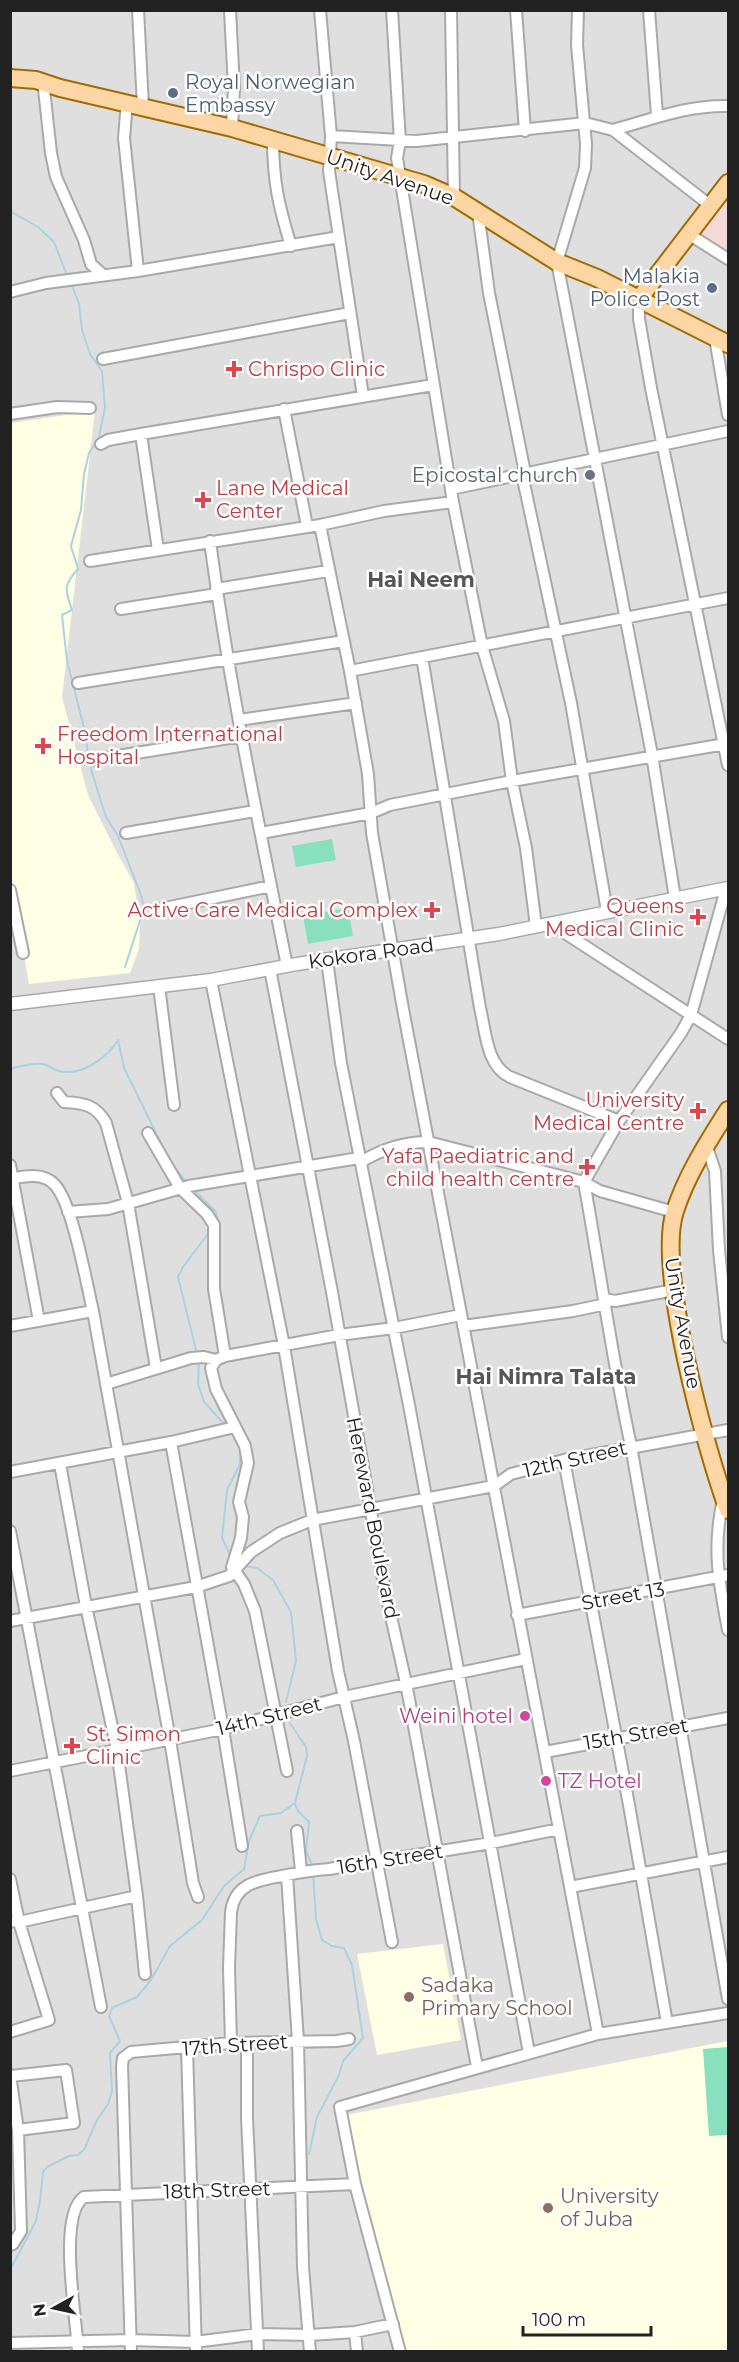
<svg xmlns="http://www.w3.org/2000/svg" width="739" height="2362" font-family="Montserrat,sans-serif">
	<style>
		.residential { fill: #e0dfdf }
		.commercial { fill: #f2dad9 }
		.education { fill: #ffffe5 }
		.pitch { fill: #88e0be }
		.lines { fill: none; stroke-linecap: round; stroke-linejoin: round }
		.stream { stroke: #aad3df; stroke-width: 2 }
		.minor-casing { stroke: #a9a9a9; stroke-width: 14 }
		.tertiary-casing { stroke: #a9a9a9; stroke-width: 15 }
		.primary-casing { stroke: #a06b00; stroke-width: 20 }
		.minor { stroke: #fff; stroke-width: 10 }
		.tertiary { stroke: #fff; stroke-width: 12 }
		.primary { stroke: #fcd6a4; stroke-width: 16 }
		.service-dot { fill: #5c6f8a; stroke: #fff; stroke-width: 2 }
		.health-dot { fill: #e0444e; stroke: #fff; stroke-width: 2 }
		.worship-dot { fill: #6b7280; stroke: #fff; stroke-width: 2 }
		.hotel-dot { fill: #d1479c; stroke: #fff; stroke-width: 2 }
		.education-dot { fill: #8d6e63; stroke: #fff; stroke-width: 2 }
		.labels { text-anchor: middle; stroke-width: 5; stroke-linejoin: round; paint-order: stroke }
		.service-label { font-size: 20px; fill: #4e5e75; stroke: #fff; text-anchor: start }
		.street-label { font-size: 20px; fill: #222; stroke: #fff }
		.health-label { font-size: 20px; fill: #be3a42; stroke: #fff; text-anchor: start }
		.worship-label { font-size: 20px; fill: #5b616d; stroke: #fff; text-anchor: end }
		.hotel-label { font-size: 20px; fill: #b23c85; stroke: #fff; text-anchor: end }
		.education-label { font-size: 20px; fill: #785e54; stroke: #fff; text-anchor: start }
		.neighbourhood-label { font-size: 21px; font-weight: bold; fill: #555; stroke: #fff }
	</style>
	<rect width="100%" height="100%" fill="#f2efe9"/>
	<path class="residential" d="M11,11H728V2351H11Z"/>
	<path class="commercial" d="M728,198V255L701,233Z"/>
	<path class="education" d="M95,411L62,697L88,795L116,851L134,883L140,922L139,949L130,973L29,984L10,875V423Z
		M443,1944L461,2040L377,2055L357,1954Z
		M728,2041V2351H405L360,2181L346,2115Z"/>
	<path class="pitch" d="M332,839L336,860L296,867L292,846Z
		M348,908L353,936L308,944L303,916Z
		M728,2047V2135L709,2136L703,2049Z"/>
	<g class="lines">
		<path class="stream" d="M10,211L38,227L54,242L68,278
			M71,283L79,304L82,330L90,354L102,371L105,408L99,437L89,453L84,474L81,510L71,546L78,569C63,585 65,590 72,610L62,615L67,661L84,728L90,766L106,817L118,836L141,895L144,908L125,967
			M118,1040L124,1068L165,1151
			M10,1069C21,1066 32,1063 43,1064C52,1066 55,1073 69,1072C87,1072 109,1055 118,1040
			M174,1167L187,1183
			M193,1189L216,1212L217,1221
			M197,1354L178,1277L183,1267L210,1231
			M199,1362L198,1384L204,1402L225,1425
			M230,1555L222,1538L227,1490L239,1466L241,1452
			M243,1566L257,1568L273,1580L291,1612L296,1661L286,1702
			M295,1804L298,1811L309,1822L306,1851L313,1867
			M309,2154L317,2117L339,2075L343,2061L363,2038L352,1965L344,1948L332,1946L322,1940L316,1919L313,1873
			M10,2270L36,2221L40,2201L43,2172L47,2167L69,2156L78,2155L84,2150L97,2120L108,2104L112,2091L110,2053L120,2041L109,2016L112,2008L137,1997L151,1980L170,1946L202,1920L224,1886L244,1869L249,1841L260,1816L281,1813L295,1803L307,1756L306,1747L290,1723"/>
		<defs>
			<path id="minor" d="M138,10L143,106
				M230,10L234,88L232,128
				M320,10L331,136L329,171L363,396
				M392,10L400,141L397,158L453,502L482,646L504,721L512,781L526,848L536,926
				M451,10L454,197
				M516,10L525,131
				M578,10L577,45L586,144L585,168L557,262L652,755L675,898
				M649,10L657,115
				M44,89L51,153L56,177L84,240L91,264L103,275
				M127,102L124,138L138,271
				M613,130C653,119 687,105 728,106
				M331,136L417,141L585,123L613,130L711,206
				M273,139C273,182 279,207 291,246
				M478,212L489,293L525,473
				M690,235L728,259
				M10,292L46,283L138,271L339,237
				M639,299V319L651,388L728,765
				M715,338L728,415
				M103,359L350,313
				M284,409L307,526
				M10,414L57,407L90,408
				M141,434L158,550
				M101,444L108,440L141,434L433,385
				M522,474L571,703L607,911
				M451,489L728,431
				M320,525L350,671L368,774L372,833L403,1009L598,2034
				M210,541C229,684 259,825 287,966
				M90,561L320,525L384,511L453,502
				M216,589L328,571
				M121,609L217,594
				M422,657L480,1008C486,1032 486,1065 510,1077L619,1121
				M350,671L728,598
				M78,683L344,641
				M239,720L356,703
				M93,760L242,736
				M126,833L255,811
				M261,833L371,813L390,805L512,781L725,744
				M726,889L691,1015L681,1033L619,1121L584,1182C600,1270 612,1359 631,1446L728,1999
				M10,890L23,953
				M160,909L271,886
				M551,924L728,1039
				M327,960L341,1063L409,1405L529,2053
				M270,969L332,1292L385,1590L406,1683L477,2067
				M211,980L284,1346L338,1671L354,1741L392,1942
				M159,986L174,1105
				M57,1093L64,1102C84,1103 96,1105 106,1123L128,1203L156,1368
				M148,1133L180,1188L207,1214L214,1225V1289L225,1356
				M706,1144L715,1171L719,1250L728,1337
				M361,1162C382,1149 403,1142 428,1142L584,1182L600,1191L674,1212
				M10,1165L39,1321
				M10,1179C24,1176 44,1172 55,1185C73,1205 86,1282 93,1311L170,1740L193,1883L198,1897
				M68,1212L108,1209L189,1186L359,1158
				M605,1299L615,1301L674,1290
				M10,1326L93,1311
				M463,1326L573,1311L606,1304
				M106,1384L191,1358L204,1357L216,1360
				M171,1442L223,1729L242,1846
				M564,1460L629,1805L667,2023
				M60,1464L86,1606L117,1750L137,1896L145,1974
				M10,1472L171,1442L235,1427
				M723,1499C712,1549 719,1582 728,1630
				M10,1531L101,2007
				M232,1567L241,1538L243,1517L239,1502L248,1463L245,1446L216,1389L211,1368L216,1360L225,1356L339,1335L394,1328L461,1315
				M235,1571L244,1584L255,1611L287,1771
				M517,1615L728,1575
				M10,1621L196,1587L229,1576L251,1552L280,1533L312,1520L494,1486L511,1474L564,1460L728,1430
				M545,1752L728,1718
				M10,1771L223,1729L344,1697L526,1659
				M297,1831L301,1871
				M287,1875L298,2041L303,2267L310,2352
				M10,1879L19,1922L49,2020L10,2032
				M570,1887L728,1857
				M10,1921L19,1922L137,1896
				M231,2043L229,1968L231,1912C235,1881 262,1880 287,1875C301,1872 314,1870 329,1869L491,1843L559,1829
				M247,2043V2118L258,2352
				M187,2048L196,2352
				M10,2075L18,2130L21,2231L13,2244L10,2245
				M11,2076L66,2070L74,2123L18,2130
				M355,2332L357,2352
				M10,2343L130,2340L195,2342L258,2334L310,2335L355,2332L393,2324
				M78,2352C77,2321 57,2215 84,2197L355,2184
				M131,2352L122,2066L123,2058L131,2052L231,2043L337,2041L349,2039
				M400,2352L355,2184L340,2107L598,2034L728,2013"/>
			<path id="tertiary" d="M10,1004L211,980L297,964L499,934L728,888"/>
			<path id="primary" d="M10,78L36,80L60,88L232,128L424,184L454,197L557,262L597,278L728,344
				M639,299L728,183
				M728,1110C708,1142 687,1174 675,1211C656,1269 706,1450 728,1510"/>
		</defs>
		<use href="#minor" class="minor-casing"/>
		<use href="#tertiary" class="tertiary-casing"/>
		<use href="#primary" class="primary-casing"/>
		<use href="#minor" class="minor"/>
		<use href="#tertiary" class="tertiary"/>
		<use href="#primary" class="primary"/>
	</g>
	<g class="service-dot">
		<circle cx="173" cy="93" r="6"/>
		<circle cx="712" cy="288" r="6"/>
	</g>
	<g class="health-dot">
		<path d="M231 360h6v6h6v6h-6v6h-6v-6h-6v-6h6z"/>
		<path d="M200 491h6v6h6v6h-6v6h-6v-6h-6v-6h6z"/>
		<path d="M40 737h6v6h6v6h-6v6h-6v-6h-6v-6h6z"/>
		<path d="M429 901h6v6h6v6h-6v6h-6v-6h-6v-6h6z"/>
		<path d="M695 908h6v6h6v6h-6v6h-6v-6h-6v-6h6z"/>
		<path d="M695 1102h6v6h6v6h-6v6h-6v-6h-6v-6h6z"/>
		<path d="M584 1158h6v6h6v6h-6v6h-6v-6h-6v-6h6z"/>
		<path d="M69 1737h6v6h6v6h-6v6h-6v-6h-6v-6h6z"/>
	</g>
	<circle class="worship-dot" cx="590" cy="475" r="6"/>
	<g class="hotel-dot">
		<circle cx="525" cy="1716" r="6"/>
		<circle cx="546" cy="1781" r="6"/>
	</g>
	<g class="education-dot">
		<circle cx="409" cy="1997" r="6"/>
		<circle cx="548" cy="2208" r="6"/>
	</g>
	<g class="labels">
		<g class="service-label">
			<text x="185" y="89">Royal Norwegian<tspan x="185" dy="23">Embassy</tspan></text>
			<text x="700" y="283" text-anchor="end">Malakia<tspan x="700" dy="23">Police Post</tspan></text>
		</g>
		<g class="street-label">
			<text transform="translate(390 177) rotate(19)" y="7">Unity Avenue</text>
			<text transform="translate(371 953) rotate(-8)" y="7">Kokora Road</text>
			<text transform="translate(683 1323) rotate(80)" y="7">Unity Avenue</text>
			<text transform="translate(575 1459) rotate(-13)" y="7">12th Street</text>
			<text transform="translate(373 1518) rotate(79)" y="7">Hereward Boulevard</text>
			<text transform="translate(623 1596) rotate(-10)" y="7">Street 13</text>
			<text transform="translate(269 1716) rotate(-14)" y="7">14th Street</text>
			<text transform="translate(636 1734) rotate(-10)" y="7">15th Street</text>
			<text transform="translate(390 1859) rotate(-9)" y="7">16th Street</text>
			<text transform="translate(235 2045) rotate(-4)" y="7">17th Street</text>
			<text transform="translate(217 2190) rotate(-2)" y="7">18th Street</text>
		</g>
		<g class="health-label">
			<text x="248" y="376">Chrispo Clinic</text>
			<text x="216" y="495">Lane Medical<tspan x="216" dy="23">Center</tspan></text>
			<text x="57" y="741">Freedom International<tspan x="57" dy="23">Hospital</tspan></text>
			<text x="684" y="913" text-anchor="end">Queens<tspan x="684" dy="23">Medical Clinic</tspan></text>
			<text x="418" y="917" text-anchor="end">Active Care Medical Complex</text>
			<text x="684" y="1107" text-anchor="end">University<tspan x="684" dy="23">Medical Centre</tspan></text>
			<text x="574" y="1163" text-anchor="end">Yafa Paediatric and<tspan x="574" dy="23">child health centre</tspan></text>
			<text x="86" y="1741">St. Simon<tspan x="86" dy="23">Clinic</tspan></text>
		</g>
		<g class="worship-label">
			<text x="578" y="482">Epicostal church</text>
		</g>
		<g class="hotel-label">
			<text x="513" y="1723">Weini hotel</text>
			<text x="558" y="1788" text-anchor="start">TZ Hotel</text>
		</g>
		<g class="education-label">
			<text x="421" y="1992">Sadaka<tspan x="421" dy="23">Primary School</tspan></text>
			<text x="560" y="2203">University<tspan x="560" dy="23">of Juba</tspan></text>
		</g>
		<g class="neighbourhood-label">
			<text x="421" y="587">Hai Neem</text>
			<text x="546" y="1384">Hai Nimra Talata</text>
		</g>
	</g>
	<rect width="739" height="2362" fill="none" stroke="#222222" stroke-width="24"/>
	<g transform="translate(54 2308) rotate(262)" stroke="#ffffff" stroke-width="4.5" paint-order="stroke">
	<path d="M0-4.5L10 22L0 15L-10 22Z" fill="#222222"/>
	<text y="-9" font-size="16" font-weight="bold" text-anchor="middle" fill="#222222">N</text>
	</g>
	<path d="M523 2326v9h128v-9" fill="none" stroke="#222222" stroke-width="3"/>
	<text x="532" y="2326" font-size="18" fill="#222222" stroke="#ffffff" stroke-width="4.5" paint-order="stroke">100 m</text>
</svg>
